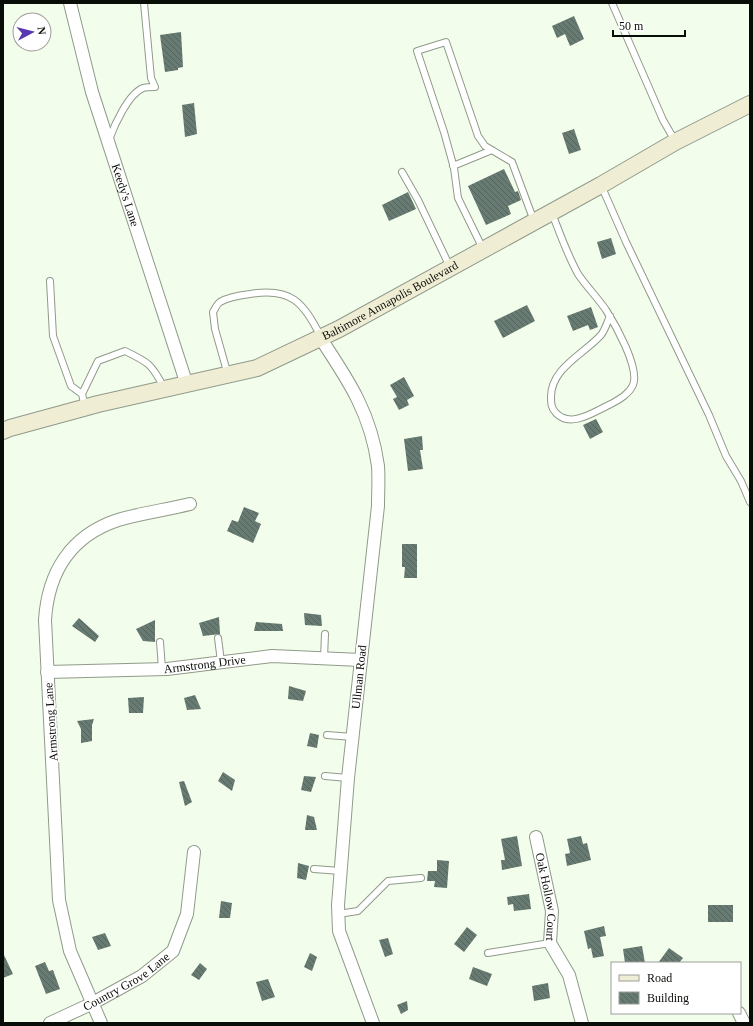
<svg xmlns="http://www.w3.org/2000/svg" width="753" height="1026" font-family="'Times New Roman',serif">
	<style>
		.building { fill: url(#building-back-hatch) }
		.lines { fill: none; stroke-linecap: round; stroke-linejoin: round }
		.lane-casing { stroke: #909a8a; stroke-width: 8 }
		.street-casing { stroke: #909a8a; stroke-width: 14 }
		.secondary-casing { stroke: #909a8a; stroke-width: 18 }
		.lane { stroke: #fff; stroke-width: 6 }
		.street { stroke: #fff; stroke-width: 12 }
		.secondary { stroke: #f0edd5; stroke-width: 16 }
		.labels { text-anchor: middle; stroke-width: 3.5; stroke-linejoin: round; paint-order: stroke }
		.street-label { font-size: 12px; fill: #090d07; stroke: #fff }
	</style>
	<defs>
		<pattern id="building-back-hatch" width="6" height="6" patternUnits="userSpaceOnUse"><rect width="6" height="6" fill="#687b72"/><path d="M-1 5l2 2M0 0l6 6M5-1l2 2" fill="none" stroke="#54635c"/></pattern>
	</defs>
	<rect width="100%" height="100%" fill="#f2fdeb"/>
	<path class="building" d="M574,16L584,39L570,46L565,34L557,38L552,26Z
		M181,32L183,67L178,68V70L165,72L160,35Z
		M194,103L197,134L185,137L182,105Z
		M574,129L581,150L569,154L562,133Z
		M504,169L515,192L518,191L521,200L508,206L511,214L486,225L468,186Z
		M408,192L416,209L389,221L382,205Z
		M611,238L616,254L602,259L597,242Z
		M527,305L535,321L503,338L494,321Z
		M591,307L598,327L590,330L588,325L573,331L567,316Z
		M404,377L414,396L407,400L409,405L399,410L393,399L397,397L390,385Z
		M596,419L603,432L590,439L583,425Z
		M422,436L423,450H420L423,469L408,471L404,439Z
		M244,507L259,513L255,521L261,524L253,543L227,531L232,520L238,522Z
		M402,544H417V578H404L405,567H402Z
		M304,613L321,615L322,626L305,625Z
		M219,617L220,634L203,636L199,623Z
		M79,618L99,636L95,642L72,626Z
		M155,620V642L143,641L136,629Z
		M256,622L282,624L283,631H254Z
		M289,686L306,691L303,701L288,699Z
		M195,695L201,709L187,710L184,698Z
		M144,697L143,713H129L128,698Z
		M94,719L92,725V741L81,743V729L77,721Z
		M310,733L319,735L317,748L307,746Z
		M223,772L235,780L232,791L218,781Z
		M304,776L316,777L311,792L301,790Z
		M184,781L192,802L185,806L179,782Z
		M307,815L314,817L317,830H305Z
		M517,836L522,866L502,870L501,860H505L501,839Z
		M581,836L583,844L587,843L591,860L567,866L565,854L570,853L567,839Z
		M437,860L449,861L447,888L434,887L435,881H427L428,871H437Z
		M298,863L309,866L306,880L297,878Z
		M529,894L531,909L514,911L513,904L508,905L507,897Z
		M221,901L232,903L230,918H219Z
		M708,905H733V922H708Z
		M604,926L606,936L600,937L604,956L593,958L591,948L588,949L584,931Z
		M467,927L477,935L464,952L454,944Z
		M105,933L111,946L98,950L92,937Z
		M388,938L393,954L385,957L379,940Z
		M642,946L645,963H625L623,949Z
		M669,948L683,958L679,963H658Z
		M3,953L13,974L3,978Z
		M310,953L317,957L312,971L304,967Z
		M45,962L49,971L53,970L60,989L46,994L35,966Z
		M200,963L207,969L199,980L191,975Z
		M473,967L492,974L487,986L469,979Z
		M268,979L275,997L262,1001L256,982Z
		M548,983L550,998L534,1001L532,986Z
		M407,1001L408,1010L401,1014L397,1005Z"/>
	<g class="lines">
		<defs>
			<path id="lane" d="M612,3L663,120L675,141
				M109,140C114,126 128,94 143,88C146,87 152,87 155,87L151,78L144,3
				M453,166L492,150
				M402,172L418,200L450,267
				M601,185L626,242L709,415L726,456L741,481L750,502
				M552,213C560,234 567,254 578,274C586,286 597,297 606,310C615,324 640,368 633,385C629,394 620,399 611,404C595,411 571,429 556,413C551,408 551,403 551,397C551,368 584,354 601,335C605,330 607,323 610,316
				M483,249L458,198L454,168L444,132L417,51L446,42L478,136L485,146L512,162L534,221
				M50,281L53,336L71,386L82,394
				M228,375L215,329L213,312C215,309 217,304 220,302C228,297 242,295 250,294C291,287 303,302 321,337
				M85,407L82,394L98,361L125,351C148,362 152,364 164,388
				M218,638L221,662
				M160,642L162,669
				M324,658L325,634
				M327,735L353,737
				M325,776L348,778
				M314,869L341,871
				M338,914L358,911L388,881L421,878
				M488,953L550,943"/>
			<g id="street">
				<path id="s1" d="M70,3L92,92L187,385"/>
				<path d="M321,339C349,381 371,414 378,466C379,479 378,493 378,506L348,778L338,905L339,931L373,1023"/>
				<path id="s2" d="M47,672L167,669L272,656L361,660"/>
				<path id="s3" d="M536,837L552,911L550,943L569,975L582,1023"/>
				<path d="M739,1013L744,1023"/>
				<path id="s4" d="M50,1023L91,1004L142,976L173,951L187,914L194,852"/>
				<path d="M101,1023L70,951L59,900L45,620C48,573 70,536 118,520C141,513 166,510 190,504"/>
			</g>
			<g id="secondary">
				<path id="s5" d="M3,431L10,428L98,404L257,368L339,329L601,185L675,142L750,104"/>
			</g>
		</defs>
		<use href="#lane" class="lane-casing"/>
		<use href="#street" class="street-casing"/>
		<use href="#secondary" class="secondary-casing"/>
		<use href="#lane" class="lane"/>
		<use href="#street" class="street"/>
		<use href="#secondary" class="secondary"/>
	</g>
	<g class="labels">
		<g class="street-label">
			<text dy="4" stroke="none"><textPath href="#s1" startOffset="200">Keedy's Lane</textPath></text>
			<text dy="4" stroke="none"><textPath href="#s5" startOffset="411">Baltimore Annapolis Boulevard</textPath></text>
			<text dy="4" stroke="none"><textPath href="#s2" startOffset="158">Armstrong Drive</textPath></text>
			<text transform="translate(359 677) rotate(-84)" y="4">Ullman Road</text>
			<text transform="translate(51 722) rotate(-94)" y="4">Armstrong Lane</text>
			<text dy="4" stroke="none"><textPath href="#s3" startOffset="61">Oak Hollow Court</textPath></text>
			<text dy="4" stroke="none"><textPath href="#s4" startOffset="87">Country Grove Lane</textPath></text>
		</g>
	</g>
	<rect width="753" height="1026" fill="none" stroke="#090d07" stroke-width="8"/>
	<rect x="611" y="962" width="130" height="52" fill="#ffffff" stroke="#9d9e9c"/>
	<rect x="619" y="975" width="20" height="6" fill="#f0edd5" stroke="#9d9e9c"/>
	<text x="647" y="982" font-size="12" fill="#090d07">Road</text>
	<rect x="619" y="992" width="20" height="12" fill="url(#building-back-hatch)" stroke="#9d9e9c"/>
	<text x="647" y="1002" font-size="12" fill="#090d07">Building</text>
	<g transform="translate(32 32) rotate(83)"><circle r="19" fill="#ffffff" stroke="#9d9e9c"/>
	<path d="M0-3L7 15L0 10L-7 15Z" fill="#5a37af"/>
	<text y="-6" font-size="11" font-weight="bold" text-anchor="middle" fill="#090d07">N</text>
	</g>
	<path d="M613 30v6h72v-6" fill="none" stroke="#090d07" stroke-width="2"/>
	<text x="619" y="30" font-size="12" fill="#090d07" stroke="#ffffff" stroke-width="3" paint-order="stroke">50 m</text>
</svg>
